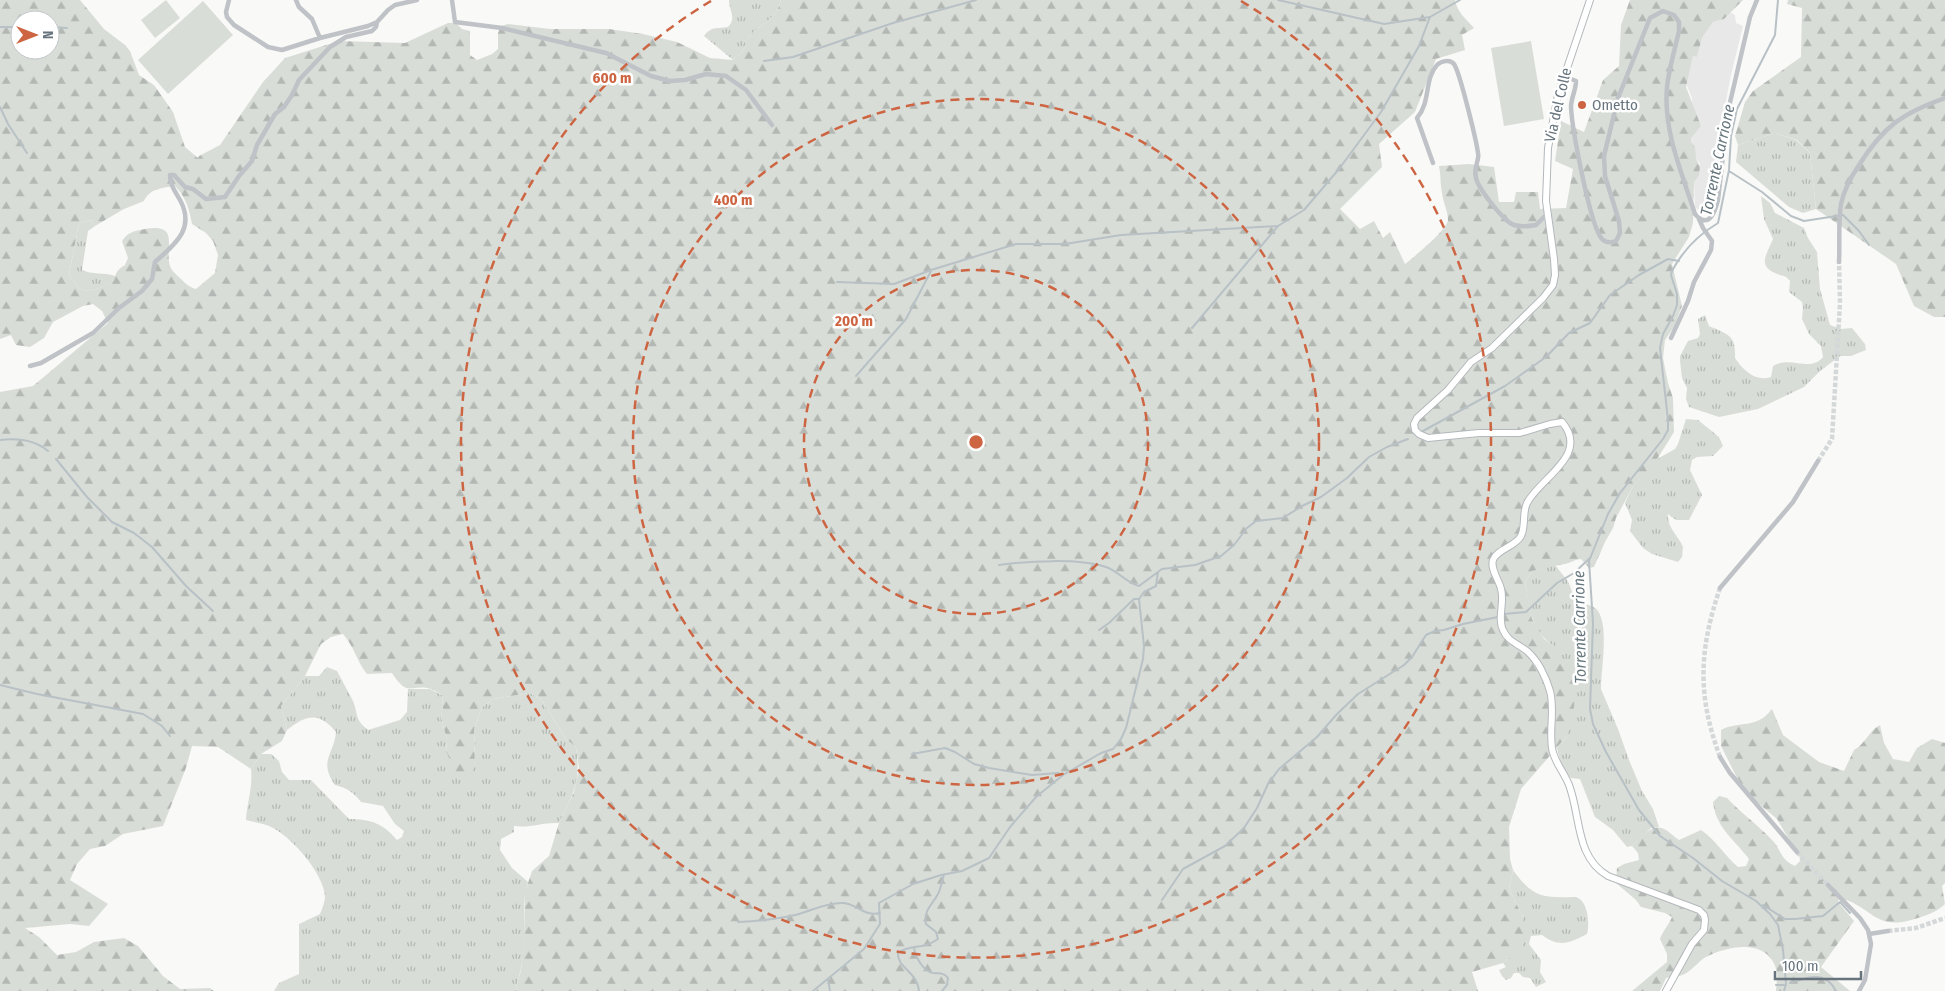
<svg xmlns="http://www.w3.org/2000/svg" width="1945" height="991" font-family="'Fira Sans Condensed',sans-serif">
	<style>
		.built { fill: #e7e8e7 }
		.grass { fill: url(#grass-tufts) }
		.forest { fill: url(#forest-firs); fill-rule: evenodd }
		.pitch { fill: #d9ddd7 }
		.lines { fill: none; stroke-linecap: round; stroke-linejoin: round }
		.stream { stroke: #b8c1c6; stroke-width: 2 }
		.street-tunnel { stroke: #d4d8d9; stroke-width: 4.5; stroke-dasharray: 4.5 2; stroke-linecap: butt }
		.secondary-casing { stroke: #b4b8bc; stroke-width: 8 }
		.street { stroke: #bfc2c6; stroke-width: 4.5 }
		.secondary { stroke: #fff; stroke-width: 6 }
		.ring { fill: none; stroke: #cd6543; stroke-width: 2.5; stroke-dasharray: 9 6 }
		.poi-dot { fill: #cd6543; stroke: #fff; stroke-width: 2 }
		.labels { text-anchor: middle; stroke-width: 5; stroke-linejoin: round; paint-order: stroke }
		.street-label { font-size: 15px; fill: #67747e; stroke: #fff }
		.poi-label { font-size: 15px; fill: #67747e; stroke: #fff; text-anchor: start }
		.water-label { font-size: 16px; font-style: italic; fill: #68787f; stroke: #fff }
		.centre { fill: #cd6543; stroke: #fff; stroke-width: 2.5 }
		.ring-label { font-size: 15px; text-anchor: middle; font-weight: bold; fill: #cd6543; stroke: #fff; stroke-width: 5; stroke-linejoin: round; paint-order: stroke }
	</style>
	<defs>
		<pattern id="grass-tufts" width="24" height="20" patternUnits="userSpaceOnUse" patternTransform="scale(1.25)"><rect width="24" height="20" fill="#d9ddd7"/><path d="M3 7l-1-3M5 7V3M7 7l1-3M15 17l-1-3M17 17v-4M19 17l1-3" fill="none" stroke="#b4b8b4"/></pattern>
		<pattern id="forest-firs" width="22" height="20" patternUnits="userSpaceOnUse" patternTransform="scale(1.25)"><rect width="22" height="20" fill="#d9ddd7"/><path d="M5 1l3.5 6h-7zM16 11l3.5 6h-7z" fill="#b4b8b4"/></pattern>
	</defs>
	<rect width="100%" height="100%" fill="#f9f9f7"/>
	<path class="built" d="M1730,12L1735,15L1736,23L1743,26L1731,75L1721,127L1718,170L1713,204L1711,209L1707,213H1702L1695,207L1694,182L1699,176L1700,163L1696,159L1691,142L1692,98L1686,83L1693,56L1697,57L1702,38L1713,22L1724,19Z"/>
	<path class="grass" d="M729,0H781C776,22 759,23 748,38C745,41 746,45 744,49C741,53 736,57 733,60L704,36C711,26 717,29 728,27C737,18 729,11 729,0Z
		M1775,133L1796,140L1810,153L1816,209L1803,213L1789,207L1736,162L1738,145Z
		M1761,196L1770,203L1775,213L1804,228L1808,238L1817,252L1820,289L1830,325L1841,329L1852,328L1865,344L1866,350L1851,356H1840L1820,371L1804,387L1758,409L1719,417L1689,407L1686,399L1687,388L1682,378L1680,361V356L1688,341L1698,338L1700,334L1698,319L1705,315L1709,326C1729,335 1736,335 1735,358C1743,370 1755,382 1771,377L1773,366C1791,355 1810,373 1823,357L1821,346L1809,334L1802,319L1803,307L1802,302L1789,292L1790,281C1787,277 1785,276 1780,275C1756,267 1766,256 1773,239L1764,219Z
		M91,220L95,226L88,231L82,270C92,275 104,272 115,276V281C107,286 88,294 79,288C75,285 73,279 69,275L79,223Z
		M1686,419L1698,420L1719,437L1723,446L1713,456L1697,457L1692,460L1690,470L1702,495L1689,520H1676L1668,514C1667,528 1678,535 1683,547L1682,557L1678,562L1652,554L1643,548L1630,531L1632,520L1625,503L1632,488L1657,459L1675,449L1678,444Z
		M1555,565C1559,570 1563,575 1567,580C1571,586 1572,596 1578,601C1584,605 1593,604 1598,611C1609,627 1601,669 1601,689L1618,729L1629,760L1642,791L1653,809L1659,827L1651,828L1632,846L1627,847L1613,830L1595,817L1580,779L1571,778C1563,769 1559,759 1557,748L1567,736L1554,646C1530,630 1530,608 1525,582L1532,571Z
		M327,667L337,671C342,680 347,690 352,699C359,713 353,718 368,730L400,720L407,712L408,689H430L442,695L443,706L441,717L447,740L446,751L475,766L474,730L482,707L493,699L530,693L541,699L566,739L576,747C581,782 574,792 559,823C543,822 531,828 514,826V832L501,839L500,850L512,868L528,882C521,903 526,927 524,949C523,963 519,977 515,991H274L279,983L299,974V924L320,914C322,909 325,902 325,896C323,872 290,835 269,826C262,823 253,822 246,820C247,802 253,787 251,769L261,754H271L279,761L282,772L289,780H311L349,819C370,819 383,823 397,840L402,837L404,831L395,824L383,806L361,802C353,792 347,788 335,785C318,760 334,755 336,732C319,711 306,715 287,730L281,706L305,676H319Z
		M1513,870C1533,898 1543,898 1576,897C1588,901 1590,923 1587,934C1570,943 1559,948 1542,935L1531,936L1529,944L1541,960L1540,972L1546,982L1536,987L1530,978L1523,977L1519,973H1514L1511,978L1506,980L1502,976L1499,970L1506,967L1503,963L1522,947L1523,917L1509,889Z"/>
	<path class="forest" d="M0,0H80L104,29L125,45L130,51L139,75L154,85L173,112L185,147L198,158L199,156L220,145L263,82L285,58L339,41L405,43L448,23H456L462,29L470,31V55L477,60L492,54L498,49V33L501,26L508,24L550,29H609L643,34L677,42L710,58L733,60C736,57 741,53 744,49C745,45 745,41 748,38C759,23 776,22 781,0H1455C1457,12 1466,19 1474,28L1462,35L1465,50L1436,59L1415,112L1379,144L1382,167L1340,209L1360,229L1374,221L1383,238L1390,232L1405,264C1414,257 1447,230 1448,220C1448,211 1443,202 1442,193C1440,184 1441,175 1439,166L1469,164L1494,167L1499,202H1514L1516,192H1538L1540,209L1566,208L1573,169L1555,161L1561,121L1584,132L1603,80L1619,66L1621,25L1630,0H1743L1724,19L1713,22L1702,38L1697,57L1693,56L1686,87L1701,126L1691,138V142L1695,147L1696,159L1700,166L1699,176L1694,182L1693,223L1689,237L1672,264L1682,306L1674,327L1665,340L1663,358L1668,383L1673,398L1674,432L1654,464L1632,488L1616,518L1613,528L1605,542L1594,567L1589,568L1581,559C1575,559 1571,563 1565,564C1554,566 1544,568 1532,571L1525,582L1532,619L1544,639L1554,646L1576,688L1572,724L1567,736L1521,789L1509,827L1510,859L1513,870L1509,889L1523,917L1524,937L1522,948L1503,963L1472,972L1478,991H515L521,970L524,948L525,892L532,871L549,856L559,823L574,792L579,768L576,747L566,739L541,699L530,693L493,699L482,707L474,730L475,766L469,777L457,776L446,751L447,740L441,717L443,706L442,695C439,693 434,690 431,689C410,683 409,699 392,673L367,674C357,662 354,646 343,634L331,637L321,644L305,676L281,706L287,730L282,741L261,754L251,769L218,747L192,746L186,768L163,826L123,834L105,846L90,849L77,864L70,880L108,904L89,926L70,924L25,928L39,937L57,955L76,952L94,942L124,938L138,946L163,976L180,989L210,988L214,991H0V392L33,386L108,323L102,311L93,304L83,306L53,322L44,338L30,347L16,345L11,335L0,339ZM20,20H50V50H20ZM175,186C186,197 189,209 192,224L206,233L213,241L218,255L215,273L196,289C189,287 186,284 181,279C178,276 174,273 172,270C161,253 184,222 145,229C134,231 128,232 122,241L128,258L125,265C118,269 115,273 114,281C107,286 88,294 79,288C75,285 73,279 69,275L79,223L91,220L95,226L124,209L144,201C150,188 163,188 175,186Z
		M1788,0H1945V317H1934L1914,306L1896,264L1816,209L1810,153L1797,140L1775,133L1738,145L1735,136L1745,102L1753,91L1801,57L1802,8L1787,4Z
		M1772,709L1783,735L1819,762L1844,771L1854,750C1865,744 1869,731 1880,725L1884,743L1893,759L1909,762L1917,748L1932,739L1945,743V883L1942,886L1945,904C1938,911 1928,915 1918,918C1873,933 1874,906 1839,898L1838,902L1854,921L1821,967L1850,991H1776C1776,985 1778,977 1777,972C1769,938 1730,945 1706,957C1699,961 1695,967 1688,972C1683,976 1673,977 1666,978L1660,991H1632L1667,962V954L1660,939C1663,930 1669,925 1672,917L1665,913L1641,907L1636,900L1616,883L1617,868L1624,864L1639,860L1638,853L1632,846C1641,838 1652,821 1666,830C1671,833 1674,837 1679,840L1701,830C1716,840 1724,855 1738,867L1746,866L1749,859C1734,839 1716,828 1713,802L1719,796L1727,798C1741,813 1758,825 1772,840C1782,850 1779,859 1795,866L1800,861L1799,852L1790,841L1777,819L1751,797L1736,776L1721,746V730C1740,720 1756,730 1772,709Z"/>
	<path class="pitch" d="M166,0L180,18L155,38L141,20Z
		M203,1L233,35L168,94L138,60Z
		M1531,41L1544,119L1504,126L1491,48Z"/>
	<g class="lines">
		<path class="stream" d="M1278,0L1384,24L1430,17L1460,0
			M1778,0L1775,35L1737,109L1731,136L1729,170L1718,223C1698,235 1683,250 1672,271L1671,275L1677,294V305L1673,316L1663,334L1660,348L1668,420V430L1663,439L1620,493L1608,514L1589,561L1593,623L1590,709L1593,724L1606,752L1639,810L1660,836L1693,858L1722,881L1756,901L1770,914L1778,925L1783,950L1786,984L1784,991
			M0,27H20
			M50,27L67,28
			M764,61L793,57L893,23L976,0
			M0,107L8,124L27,153
			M1729,171L1762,192L1791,216L1804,221L1843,215L1859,231L1869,245
			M837,282L894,284L931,270L1016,244H1065L1121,235L1278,226L1304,210L1339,169L1381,112L1419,46L1430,17
			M1192,328L1278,226
			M856,376L906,319L931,271
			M1423,431L1505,386L1546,357L1569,333L1590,323L1610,295L1639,275L1668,259L1679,261
			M0,440C17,438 35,440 48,451
			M56,459L87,497L112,522L134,533L152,547L186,586L213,611
			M999,565C1029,561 1077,558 1106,567C1118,571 1128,584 1139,586L1162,569L1195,565L1221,556L1234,545L1247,528L1256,521L1283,518L1302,506L1321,497L1347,478L1369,457L1387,447L1408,439
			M1504,614L1526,612L1557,583L1574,573L1591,557
			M1099,630L1109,623L1134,599H1139L1144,592L1156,586L1158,572
			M0,685L37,694L143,714L162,726L170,736
			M912,754L945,748L955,752L974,764L989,768L1032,775L1058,773L1063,775
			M1162,900L1183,869L1225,846L1244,828L1257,808L1268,784L1279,769L1317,737L1337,714L1358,694L1404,665L1412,657L1426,635L1435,631L1444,630L1463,624L1498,617
			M1763,905L1785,919H1795L1823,916L1840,902L1850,913
			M738,922C758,921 780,919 799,914C813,910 826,903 841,903C856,902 862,917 880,913
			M914,948C916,958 923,971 933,973C940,974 943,972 948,978L947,985L942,991
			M828,979L830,991
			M1790,983C1808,977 1825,970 1836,991
			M1776,985H1784
			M813,991L864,949L880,924L879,903L913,884L941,875L962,871L989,858L1010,827L1036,797L1063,775L1101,753L1113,749L1121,739L1126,728L1143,659L1144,646L1139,599
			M919,991C917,971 897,968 898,953C912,943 921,951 938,939L936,932L926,924C923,911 932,905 938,894C941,888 942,881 944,875"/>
		<path class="street-tunnel" d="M1818,461L1832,439L1840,303L1839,262
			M1720,757C1697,695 1699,650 1720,588
			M1797,852L1828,885
			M1888,931L1916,928L1945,918"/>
		<defs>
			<path id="secondary" d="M1590,0L1558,95L1548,148L1546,201L1554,259L1555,275L1553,285L1543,298L1492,348L1471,362L1448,390L1417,418L1414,424L1415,430L1419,434L1428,438L1479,433H1520L1550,424L1562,422C1590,455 1541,477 1527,503C1522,513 1526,526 1521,536C1515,547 1497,549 1493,560C1490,569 1499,580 1501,589C1505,602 1497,618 1503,630C1508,642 1519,644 1528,652C1538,661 1546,677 1550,691C1555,710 1549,729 1552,748C1554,762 1564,772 1569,785C1581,816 1575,857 1608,876L1699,910L1704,915L1705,920L1704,930L1692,944L1666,991"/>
		</defs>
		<use href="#secondary" class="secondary-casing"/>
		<path class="street" d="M229,0L226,12L227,17L234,25L268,47L282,50L320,38L368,26L377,22L388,10L395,5L417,0
			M296,0L299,7L312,19L320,38
			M452,0L455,22L502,28L606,53L651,76L670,81L685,80L706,74L726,76L746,90L772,125
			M1564,76L1576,81C1576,90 1571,98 1571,107C1572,128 1590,226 1602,239C1606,243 1611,243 1616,241L1620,233L1619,221L1605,176L1604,156L1618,98L1650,18L1663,11L1674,15L1679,22V31C1675,49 1669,68 1667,87C1663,131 1682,173 1695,214C1709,230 1715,212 1718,200L1728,111L1750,17L1757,0
			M1433,163L1417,118C1431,102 1424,79 1437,65C1441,61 1450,59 1454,64C1460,73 1476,139 1478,153C1480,160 1473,167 1476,178C1478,188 1504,222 1514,225C1520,227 1530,226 1536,225L1547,214
			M1839,262C1840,243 1838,223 1841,204C1844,189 1851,177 1859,165C1883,127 1902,113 1945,98
			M1671,338L1688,301L1694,282L1711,250L1712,241L1703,228L1699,219
			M30,366L41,363L93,333L119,308L142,291L152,279L155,262C174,245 196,229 180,200C175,191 170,185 170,175H174L185,187L193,189L206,199L225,197L239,176L252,161L257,145L275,114L284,107L292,95L299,80L330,47L346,37L372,31L376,27L377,22
			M1720,588L1793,502L1818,461
			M1720,757L1730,773L1797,852
			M1828,885L1860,918L1868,930L1871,944L1865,980L1859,991
			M1869,934L1888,931"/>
		<use href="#secondary" class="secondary"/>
	</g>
	<g class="ring">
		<circle cx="976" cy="442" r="172"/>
		<circle cx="976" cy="442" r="343"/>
		<path d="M1241 1A515 515 0 1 1 711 1"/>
	</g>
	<circle class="poi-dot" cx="1582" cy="105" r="5"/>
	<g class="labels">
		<g class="street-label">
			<text transform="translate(1558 105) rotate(-77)" y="5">Via del Colle</text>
		</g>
		<g class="poi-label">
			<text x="1592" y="110">Ometto</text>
		</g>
		<g class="water-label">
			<text transform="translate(1717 160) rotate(-78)" y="6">Torrente Carrione</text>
			<text transform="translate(1579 627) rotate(-91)" y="6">Torrente Carrione</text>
		</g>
	</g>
	<circle cx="976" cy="442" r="8" class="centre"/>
	<g class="ring-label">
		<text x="612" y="83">600 m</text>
		<text x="733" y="205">400 m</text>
		<text x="854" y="326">200 m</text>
	</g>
	<g transform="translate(35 35) rotate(90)"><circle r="24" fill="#ffffff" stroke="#c2c7cb"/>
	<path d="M0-4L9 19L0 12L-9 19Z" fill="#cd6543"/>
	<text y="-8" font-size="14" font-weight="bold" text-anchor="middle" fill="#67747e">N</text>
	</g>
	<path d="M1775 971v8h86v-8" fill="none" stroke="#67747e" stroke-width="2.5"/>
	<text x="1782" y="971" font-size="15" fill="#67747e" stroke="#ffffff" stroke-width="4" paint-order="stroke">100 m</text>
</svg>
